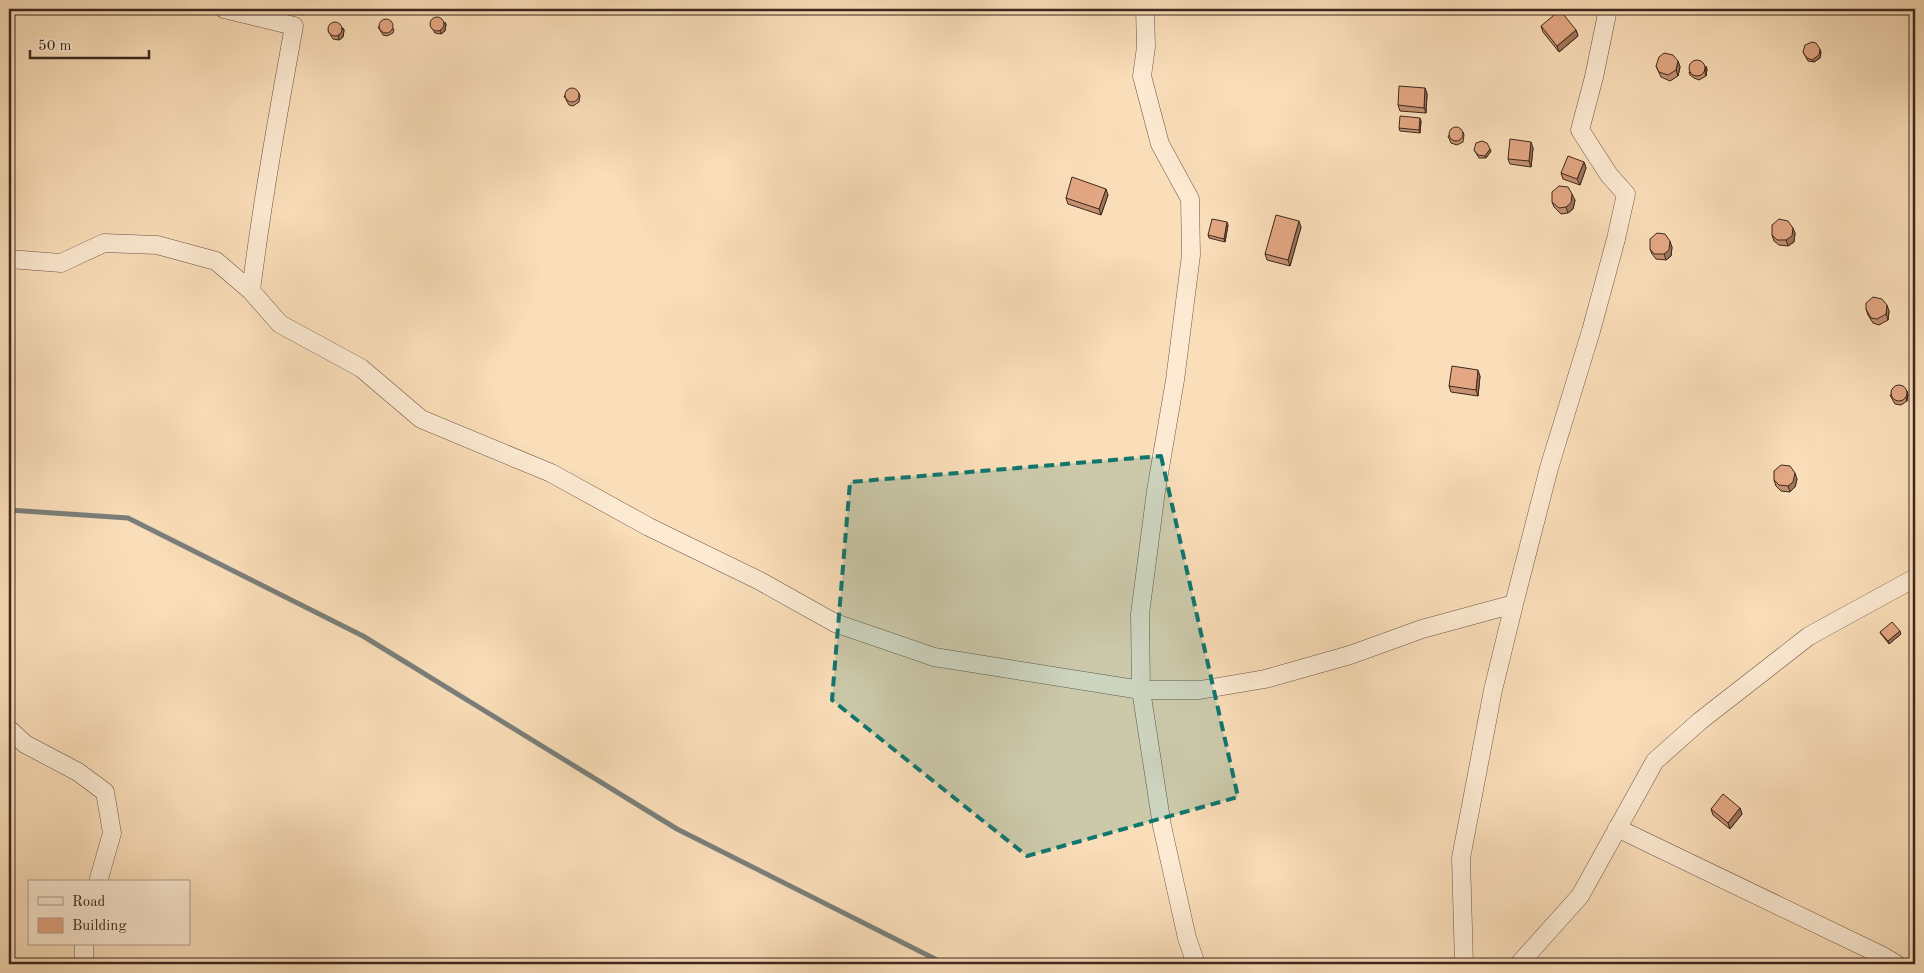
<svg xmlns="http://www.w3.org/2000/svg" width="1924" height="973" font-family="'Old Standard TT',serif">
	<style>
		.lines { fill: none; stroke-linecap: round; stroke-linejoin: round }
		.stream { stroke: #7a7f7b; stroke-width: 5 }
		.minor-casing { stroke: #6c5544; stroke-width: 19 }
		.path { stroke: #3d271d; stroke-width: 3; stroke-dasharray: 4 2.5; stroke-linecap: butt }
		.minor { stroke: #fcead2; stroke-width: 18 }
		.wall { fill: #c39071; stroke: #3d271d }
		.shaded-wall { fill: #9f755c; stroke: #3d271d }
		.building { fill: #e3a783; stroke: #3d271d }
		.marked { fill: #0f766e; fill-opacity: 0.2; stroke: #0f766e; stroke-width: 4; stroke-dasharray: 10 6; stroke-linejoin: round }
	</style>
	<rect width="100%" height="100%" fill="#fadeb9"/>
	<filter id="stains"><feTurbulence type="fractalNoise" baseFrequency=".004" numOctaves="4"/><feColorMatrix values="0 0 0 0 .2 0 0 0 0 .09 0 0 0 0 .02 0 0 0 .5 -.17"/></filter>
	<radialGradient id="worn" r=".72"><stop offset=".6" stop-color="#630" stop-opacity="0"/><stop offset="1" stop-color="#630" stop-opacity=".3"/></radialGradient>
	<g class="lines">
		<path class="stream" d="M9,510L128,518L363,636L677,829L945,964"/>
		<defs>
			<path id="minor" d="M224,9L294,26C278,114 262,202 251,291
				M1145,9L1146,47L1142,76L1160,144L1190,199L1191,255L1175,380L1156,491L1140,614L1141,690L1162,826L1187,938L1196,964
				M9,259L61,263L104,243L157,245L216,261L251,291L280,324L361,368L421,419L551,473L649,527L760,581L835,623L934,657L1141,690H1200L1265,679L1350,655L1422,629L1514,604L1549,468L1591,331L1616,239L1626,194L1609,175L1580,130L1594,77L1608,9
				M9,729L25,744L78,772L105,792L112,833L98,882
				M1617,828L1881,955L1896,964
				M84,964V944
				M1464,964L1461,858L1493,690L1514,604
				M1519,964L1580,896L1655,761L1700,721L1809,636L1915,578"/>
		</defs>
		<use href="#minor" class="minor-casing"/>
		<path class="path" d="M302,14L319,9"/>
		<use href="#minor" class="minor"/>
	</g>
	<path class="wall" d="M446,24L445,31L441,34L435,33L430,25Z
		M1541,26L1576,30L1578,36L1559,52L1543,32Z
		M378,27L394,29L393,33L387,36L383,35Z
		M343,28L344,30L343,37L339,40L333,39L328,31Z
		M1803,52H1821L1820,58L1814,62L1808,61Z
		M1678,61L1680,67L1678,76L1670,81L1661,77L1656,66Z
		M1707,69L1706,76L1699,80L1694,78L1690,75L1689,72Z
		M1425,88L1427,94L1426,113L1400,111L1398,105Z
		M579,93L580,96L579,102L573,106L569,105L564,96Z
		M1421,121L1420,133L1400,131L1399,128Z
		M1463,132L1464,135L1463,142L1457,145L1451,143L1448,136Z
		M1533,148L1531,167L1510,164L1508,159Z
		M1474,150L1491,151L1486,158H1479Z
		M1584,162L1586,168L1580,185L1563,179L1561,173Z
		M1108,195L1101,215L1068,204L1066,198Z
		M1575,200L1573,209L1568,213L1561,214L1554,207L1552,202Z
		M1228,225L1225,242L1209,238L1208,235Z
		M1301,227L1290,266L1267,260L1265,254Z
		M1795,233L1794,242L1788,246L1779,245L1774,241L1772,235Z
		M1672,247L1671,256L1666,260L1656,259L1652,254L1650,249Z
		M1866,309L1889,311L1888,320L1879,325L1873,323L1868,315Z
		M1480,376L1478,396L1451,392L1449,386Z
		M1908,394L1907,401L1901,405L1895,404L1890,395Z
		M1797,479L1795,487L1790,492L1781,491L1776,486L1774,480Z
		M1880,632L1901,634L1889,644L1881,634Z
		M1740,808L1742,814L1730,829L1713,815L1711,809Z"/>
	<path class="shaded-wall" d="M445,22L446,24L445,31L441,34L440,31Z
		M343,28L344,30L343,37L339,40L338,37Z
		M1576,30L1578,36L1559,52L1557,46Z
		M1820,49L1821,52L1820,58L1814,62L1812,60Z
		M1678,61L1680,67L1678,76L1676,70Z
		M1706,66L1707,69L1706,76L1705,73Z
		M1425,88L1427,94L1426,113L1424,108Z
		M1420,118L1421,121L1420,133L1419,130Z
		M1531,142L1533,148L1531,167L1529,161Z
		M1490,149L1491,151L1486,158L1485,156Z
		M1584,162L1586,168L1580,185L1577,179Z
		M1106,189L1108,195L1101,215L1099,209Z
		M1572,194L1575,200L1573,209L1568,213L1566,207Z
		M1299,221L1301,227L1290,266L1288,260Z
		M1227,222L1228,225L1225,242L1224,239Z
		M1793,228L1795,233L1794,242L1788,246L1786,240Z
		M1670,241L1672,247L1671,256L1666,260L1664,254Z
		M1887,305L1889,311L1888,320L1886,314Z
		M1478,370L1480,376L1478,396L1476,390Z
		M1907,391L1908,394L1907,401L1906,398Z
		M1795,473L1797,479L1795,487L1790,492L1788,486Z
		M1900,631L1901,634L1889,644L1888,641Z
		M1740,808L1742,814L1730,829L1728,823Z"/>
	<path class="building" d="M1560,10L1576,30L1557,46L1541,26Z
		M430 24a7 7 0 1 1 14 0a7 7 0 1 1-14 0Z
		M379 26a7 7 0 1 1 14 0a7 7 0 1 1-14 0Z
		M328 29a7 7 0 1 1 14 0a7 7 0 1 1-14 0Z
		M1812,42L1816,43L1820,49L1819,55L1812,60L1807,58L1803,52L1805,45Z
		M1664,53L1673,55L1678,61L1676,70L1668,75L1659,72L1656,66L1659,57Z
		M1689 68a8 8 0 1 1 16 0a8 8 0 1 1-16 0Z
		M1399,86L1425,88L1424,108L1398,105Z
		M565 95a7 7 0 1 1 14 0a7 7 0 1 1-14 0Z
		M1400,116L1420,118L1419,130L1399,128Z
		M1449 134a7 7 0 1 1 14 0a7 7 0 1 1-14 0Z
		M1510,139L1531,142L1529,161L1508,159Z
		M1482,141L1487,143L1490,149L1485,156L1478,155L1474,150L1476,143Z
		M1568,156L1584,162L1577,179L1561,173Z
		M1072,177L1106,189L1099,209L1066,198Z
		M1559,186L1568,187L1572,194L1571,203L1566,207L1559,208L1552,202V192Z
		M1276,215L1299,221L1288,260L1265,254Z
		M1212,219L1227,222L1224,239L1208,235Z
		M1779,219L1788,221L1793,228L1792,236L1786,240H1777L1772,235V225Z
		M1657,233L1665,234L1670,241L1669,250L1664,254H1654L1650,249V239Z
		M1873,297L1882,299L1887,305L1886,314L1877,319L1871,318L1866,309V303Z
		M1452,366L1478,370L1476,390L1449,386Z
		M1891 393a8 8 0 1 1 16 0a8 8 0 1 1-16 0Z
		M1781,465L1790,466L1795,473L1793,482L1788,486L1779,485L1774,480V471Z
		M1892,622L1900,631L1888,641L1880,632Z
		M1723,794L1740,808L1728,823L1711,809Z"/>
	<path class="marked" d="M1161,456L1238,797L1027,856L832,700L850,482Z"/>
	<rect width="1924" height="973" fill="none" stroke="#fadeb9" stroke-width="30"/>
	<rect x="10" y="10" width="1904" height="953" fill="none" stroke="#3d271d" stroke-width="2.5"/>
	<rect x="15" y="15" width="1894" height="943" fill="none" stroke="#3d271d"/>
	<rect x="28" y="880" width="162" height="65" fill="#fcead2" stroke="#b09c8a"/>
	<rect x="38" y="897" width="25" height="8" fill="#fcead2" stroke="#b09c8a"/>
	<text x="72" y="906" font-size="15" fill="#3d271d">Road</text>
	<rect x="38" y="918" width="25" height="15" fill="#e3a783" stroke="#b09c8a"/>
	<text x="72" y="930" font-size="15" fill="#3d271d">Building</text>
	<path d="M30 50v8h119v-8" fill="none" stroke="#3d271d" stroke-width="2.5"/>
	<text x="38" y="50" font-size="15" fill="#3d271d" stroke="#fcead2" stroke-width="4" paint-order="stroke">50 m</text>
	<rect width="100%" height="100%" filter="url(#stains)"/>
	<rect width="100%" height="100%" fill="url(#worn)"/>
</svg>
